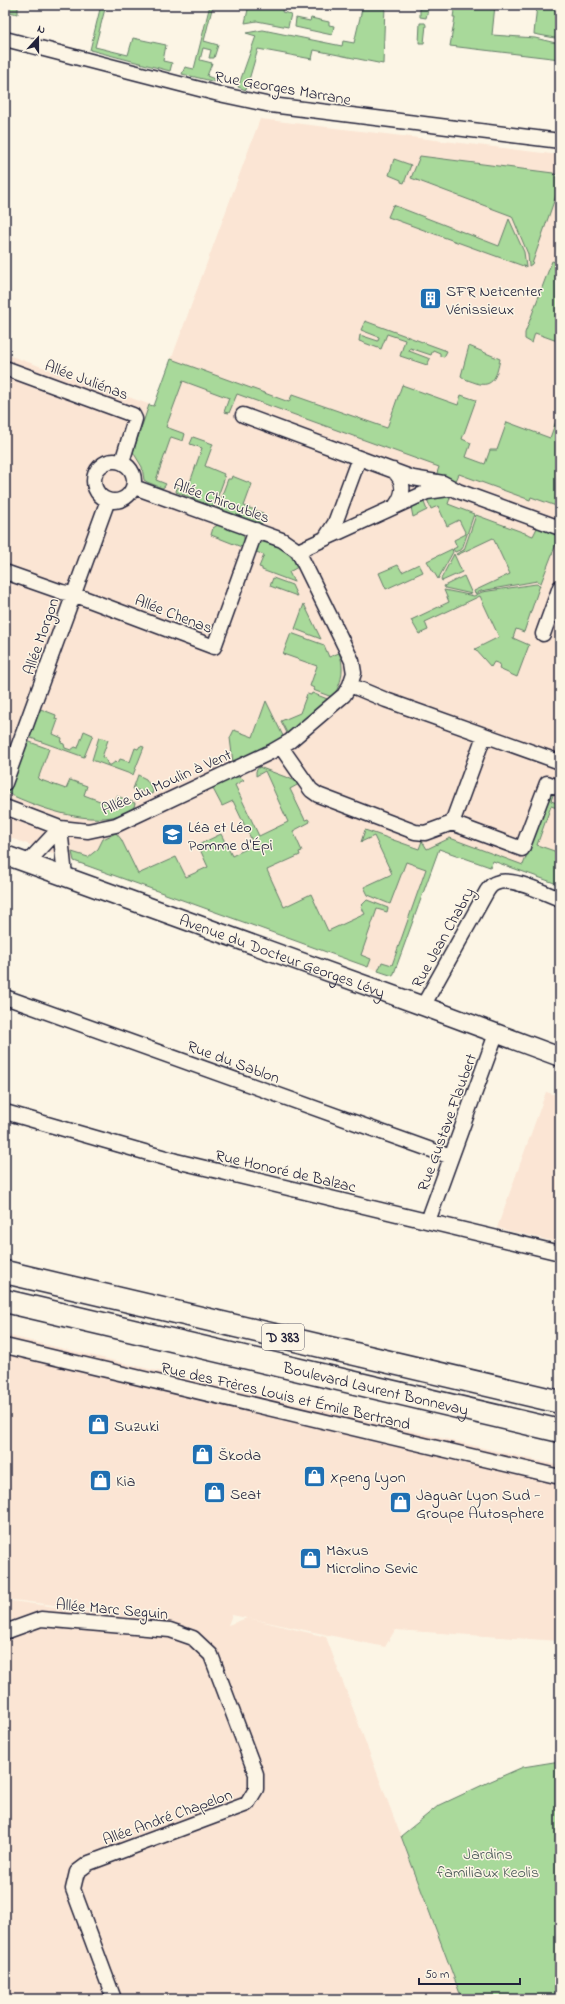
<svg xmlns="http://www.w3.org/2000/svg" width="565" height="2004" font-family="'Indie Flower',sans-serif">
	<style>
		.built { fill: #fbe5d4; fill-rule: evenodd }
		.green { fill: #a8d99a; stroke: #657e6a }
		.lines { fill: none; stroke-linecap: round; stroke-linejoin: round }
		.minor-casing { stroke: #22223b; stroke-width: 17 }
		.tertiary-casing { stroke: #22223b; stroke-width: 21 }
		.trunk-casing { stroke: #22223b; stroke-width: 25 }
		.minor { stroke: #fcf5e5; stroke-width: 14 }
		.tertiary { stroke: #fcf5e5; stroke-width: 18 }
		.trunk { stroke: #fcf5e5; stroke-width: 22 }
		.labels { text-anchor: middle; stroke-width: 3; stroke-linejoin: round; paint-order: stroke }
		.shield { fill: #fcf5e5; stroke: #63616e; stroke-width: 1 }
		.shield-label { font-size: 15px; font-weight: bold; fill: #22223b }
		.street-label { font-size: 16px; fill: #22223b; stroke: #fcf5e5 }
		.poi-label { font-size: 16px; fill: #22223b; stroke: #fcf5e5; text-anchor: start }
		.park-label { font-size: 16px; fill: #4a5958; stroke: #fcf5e5 }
	</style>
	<rect width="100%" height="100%" fill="#fcf5e5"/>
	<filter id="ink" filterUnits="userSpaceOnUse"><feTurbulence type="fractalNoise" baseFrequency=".025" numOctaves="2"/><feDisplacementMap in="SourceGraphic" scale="8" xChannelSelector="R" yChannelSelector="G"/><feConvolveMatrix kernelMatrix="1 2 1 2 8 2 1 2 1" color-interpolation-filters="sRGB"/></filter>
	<g filter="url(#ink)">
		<path class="built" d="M260,119L560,155V885L493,861L490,867L439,849L393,976L5,836V354L154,406Z
			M546,1092L560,1096V1243L497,1228Z
			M5,1335L560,1466V1641L395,1630L385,1647L248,1618L326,1637L462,1999H5V1600L105,1614L110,1612L5,1599ZM232,1615L247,1618L228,1625Z"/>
		<path class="green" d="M5,5H18V14L5,11Z
			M101,5H106L95,47L128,55L133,38L166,45L163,61L172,63L170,71L90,50Z
			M210,5H213L204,41L218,45L214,58H209L211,50L203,48L200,60L212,63L207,76L217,80L216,82L182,74L185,67L194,69Z
			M249,5H283L282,12L291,14L288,27L257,21L245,23Z
			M363,5H385L383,64L314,50L312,59L258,49L246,90L238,87L256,36L246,33L263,30L342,46L343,41L354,43Z
			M420,5H429L426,18L420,17Z
			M455,5H495L492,35L535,38L560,44V59L450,46L455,17H453Z
			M537,5H560V39L534,34Z
			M296,18L310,21L311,18L329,22V25L334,26L332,35L295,27Z
			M420,23H425L426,25L424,43H419Z
			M420,156L553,173L558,176L560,184L532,264L529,266L528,254L512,216L411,178Z
			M394,159L411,165L404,183L401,182V180L389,175Z
			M393,205L499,246L509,219L524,252L526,267L388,217Z
			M552,261L560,263L556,273L560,274V342L535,333L532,343L525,339V333Z
			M365,321L447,351L444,357L440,356V353L433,350L431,355L410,348L409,351L430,359L427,365L400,356L405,340L387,334L381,349L359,341L360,335L378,341L379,337L361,330Z
			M469,346L500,359C497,374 494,389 476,383C471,381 465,380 461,376Z
			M171,359L289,402L292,395L387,428L402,385L458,405L461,395L476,400L462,439L471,443L466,457L485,464L490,450H497L507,422L550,438L560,410V522L555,519L559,507L531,497L530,500L459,474L455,483L436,476L439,467L237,394L229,413L224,412L229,398L183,381L166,427L185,434L183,441L171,437L156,480L166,484L164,487L162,488L147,482L144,480L142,467L133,452L149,405L154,406Z
			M193,437L213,444L205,466L224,474L223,476L225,477L214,507L176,492L177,487L187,491L202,448L190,444Z
			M232,476L252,484L244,506L263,513L262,524L217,508L228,479H231Z
			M440,493L451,495L448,504L474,514L462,549L455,552L453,549L457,547L454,540L466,534L459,520L447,526L438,506L431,509L427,499Z
			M423,500L427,510L413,517L411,507Z
			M476,515L533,536L538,526L560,534V545L556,544L541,583L537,581L481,591L475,594L474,591L510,574L493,538L457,555L456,554L464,550Z
			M219,524L243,534L245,542L244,548L211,535L213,528Z
			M263,542C279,541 291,555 298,567L289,572L294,582L262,570V568L259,567L264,555L254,551L257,545Z
			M452,549L453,552L438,579L427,561Z
			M454,554L462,572L442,581L441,579Z
			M419,564L423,572L386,589L379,573L398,565L402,572Z
			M464,576L472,594L445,588L444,586Z
			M273,578L292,585L297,596L270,586Z
			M536,584L540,585L524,632L516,629L513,638L529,645L517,677L499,669L500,664L494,662L491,667L475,649L499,637L480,596L425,622L428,630L419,634L411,620L449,602L444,590L474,596L482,592Z
			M304,604L319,635L321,639L295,629Z
			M291,633L324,645L329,657L339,653C345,667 342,685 332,697L313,690L314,688L310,686L317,666L283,654Z
			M312,693L330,700L288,735L281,721L300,713L307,694L311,695Z
			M266,701L284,738L233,762L230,738L234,730L253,737Z
			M38,708L56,715L55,719L58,720L53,734L62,738L61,743L64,744L65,748L71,750L75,747L78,748L84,731L93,735L84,757L28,737Z
			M99,737L108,740L102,757L105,758L108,765H111L115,762L118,763L120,759L130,762L135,748L138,749L140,746L144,747L133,775L92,760Z
			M27,741L49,749L38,779L66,789L70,780L87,786L84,795L113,806L117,796L135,803L134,807C103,833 39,808 7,793L6,788Z
			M259,767L296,781L299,784L290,789L305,820L308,819L310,822L293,831L302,851L299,852L300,855L267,870L284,907L311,894L328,931L365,914L361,906L367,900L388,908L387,912L377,909L361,955L371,959L368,967L74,861L72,852L88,857L98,849L103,839L116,833L121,839L138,874L176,857L186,877L208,867L198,845L221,834L232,856L254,845L233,801L222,806L212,787C222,782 235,772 244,780L235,785L259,836L288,822L265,771L256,776V771Z
			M138,775L146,779L153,790L152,794L133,789Z
			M551,791L554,792L551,801L560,804V809L551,806L537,845L560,853V885L493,861L490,867L439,849L393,976L378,971L382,962L392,965L426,869L406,862L390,904L368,895L364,887L392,874L374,836L361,842L365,830L419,849L422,841L427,849L450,838L523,865Z
			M560,1761V1999H462L401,1836L438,1806L491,1781L523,1767Z"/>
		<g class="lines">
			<defs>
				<path id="minor" d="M5,39L219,94L271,105L560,141
					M5,368L133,415L135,419L122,462
					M243,415L359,458
					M94 481a20 20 0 1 1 40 0a20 20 0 1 1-40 0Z
					M393,470C405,481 405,493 396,505
					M326,537L335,523L359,458L413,478L443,483L458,491L560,528
					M298,551L427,492L448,489
					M5,572L62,592L73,594L214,647L256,530
					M543,634L560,587
					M350,685L386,700L560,762
					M281,747L311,790L318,795L415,832L425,833L452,823L522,849L547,783L560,788
					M5,783L108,500
					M5,807L60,828L88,831L116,825L271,752L290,741L344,695L350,685L354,673L352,661L298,551L282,540L134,487
					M452,823L484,736
					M60,828L65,876
					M27,863L60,828
					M5,997L451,1157
					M423,1006L487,891C489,888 492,884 496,883C511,876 544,893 560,899
					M5,1112L176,1161L560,1253
					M428,1221L496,1034
					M5,1346L560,1477
					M5,1632L41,1619L170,1630L193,1638L211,1655L256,1774V1789L247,1804L89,1863L77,1872L73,1889L114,1999"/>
				<g id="tertiary">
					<path id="s1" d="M5,855L423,1006L560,1057"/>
				</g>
				<g id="trunk">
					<path d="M5,1272L560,1402"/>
					<path id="s2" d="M5,1301L560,1431"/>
				</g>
			</defs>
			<use href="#minor" class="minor-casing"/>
			<use href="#tertiary" class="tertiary-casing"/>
			<use href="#trunk" class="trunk-casing"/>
			<use href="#minor" class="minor"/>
			<use href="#tertiary" class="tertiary"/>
			<use href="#trunk" class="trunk"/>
		</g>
	</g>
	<defs>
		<symbol id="building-square" viewBox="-11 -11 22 22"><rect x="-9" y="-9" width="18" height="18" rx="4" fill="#1f6fb2" stroke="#fcf5e5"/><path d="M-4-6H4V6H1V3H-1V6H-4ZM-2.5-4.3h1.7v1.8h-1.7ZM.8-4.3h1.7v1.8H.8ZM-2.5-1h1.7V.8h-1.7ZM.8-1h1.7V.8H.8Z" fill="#fff"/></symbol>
		<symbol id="school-square" viewBox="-11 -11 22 22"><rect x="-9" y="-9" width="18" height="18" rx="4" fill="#1f6fb2" stroke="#fcf5e5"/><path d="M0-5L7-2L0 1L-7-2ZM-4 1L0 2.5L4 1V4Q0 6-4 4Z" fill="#fff"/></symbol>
		<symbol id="shop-square" viewBox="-11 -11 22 22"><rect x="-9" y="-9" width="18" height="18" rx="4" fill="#1f6fb2" stroke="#fcf5e5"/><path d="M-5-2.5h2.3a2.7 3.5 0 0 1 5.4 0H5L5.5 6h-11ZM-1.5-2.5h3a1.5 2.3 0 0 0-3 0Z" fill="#fff"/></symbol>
	</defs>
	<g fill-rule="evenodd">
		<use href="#building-square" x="418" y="286" width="25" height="25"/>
		<use href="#school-square" x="160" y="822" width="25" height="25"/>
		<use href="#shop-square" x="86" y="1412" width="25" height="25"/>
		<use href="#shop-square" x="190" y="1442" width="25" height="25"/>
		<use href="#shop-square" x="302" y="1464" width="25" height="25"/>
		<use href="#shop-square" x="88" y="1468" width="25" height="25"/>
		<use href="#shop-square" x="202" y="1480" width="25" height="25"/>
		<use href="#shop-square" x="388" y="1490" width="25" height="25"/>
		<use href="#shop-square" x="298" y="1546" width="25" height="25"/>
	</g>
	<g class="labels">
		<rect class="shield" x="262" y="1324" width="42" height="26" rx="3"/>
		<g class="shield-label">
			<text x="283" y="1342">D 383</text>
		</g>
		<g class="street-label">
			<text transform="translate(283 87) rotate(10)" y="6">Rue Georges Marrane</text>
			<text transform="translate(87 379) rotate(20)" y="6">Allée Juliénas</text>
			<text transform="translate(222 500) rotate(20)" y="6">Allée Chiroubles</text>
			<text transform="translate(174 613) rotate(21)" y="6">Allée Chenas</text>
			<text transform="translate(40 636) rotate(-71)" y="6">Allée Morgon</text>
			<text transform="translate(166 781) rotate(-24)" y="6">Allée du Moulin à Vent</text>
			<text transform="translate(442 937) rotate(-61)" y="6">Rue Jean Chabry</text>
			<text dy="6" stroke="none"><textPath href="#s1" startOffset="295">Avenue du Docteur Georges Lévy</textPath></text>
			<text transform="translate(234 1061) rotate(20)" y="6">Rue du Sablon</text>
			<text transform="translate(446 1122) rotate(-70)" y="6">Rue Gustave Flaubert</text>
			<text transform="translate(286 1170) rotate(13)" y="6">Rue Honoré de Balzac</text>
			<text dy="6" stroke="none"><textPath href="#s2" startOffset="381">Boulevard Laurent Bonnevay</textPath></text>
			<text transform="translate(286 1395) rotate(13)" y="6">Rue des Frères Louis et Émile Bertrand</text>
			<text transform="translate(112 1608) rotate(5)" y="6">Allée Marc Seguin</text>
			<text transform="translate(167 1816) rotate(-20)" y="6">Allée André Chapelon</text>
		</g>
		<g class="poi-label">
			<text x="446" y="296">SFR Netcenter<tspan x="446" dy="18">Vénissieux</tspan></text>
			<text x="188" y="832">Léa et Léo<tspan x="188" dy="18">Pomme d'Épi</tspan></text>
			<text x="114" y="1431">Suzuki</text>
			<text x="218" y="1460">Škoda</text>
			<text x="330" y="1482">Xpeng Lyon</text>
			<text x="116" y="1486">Kia</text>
			<text x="230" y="1499">Seat</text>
			<text x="416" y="1500">Jaguar Lyon Sud -<tspan x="416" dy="18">Groupe Autosphere</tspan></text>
			<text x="326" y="1555">Maxus<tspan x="326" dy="18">Microlino Sevic</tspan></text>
		</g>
		<g class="park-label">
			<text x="488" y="1859">Jardins<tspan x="488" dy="18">familiaux Keolis</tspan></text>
		</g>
	</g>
	<rect width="565" height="2004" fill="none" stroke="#fcf5e5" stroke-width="20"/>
	<rect x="10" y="10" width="545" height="1984" fill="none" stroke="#22223b" stroke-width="1.5" filter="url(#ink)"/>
	<g transform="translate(38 38) rotate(21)" stroke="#fcf5e5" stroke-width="3" paint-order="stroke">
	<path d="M0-3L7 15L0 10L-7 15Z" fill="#22223b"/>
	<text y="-6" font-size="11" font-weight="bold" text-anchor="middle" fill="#22223b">N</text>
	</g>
	<path d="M419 1978v6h101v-6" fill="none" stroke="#22223b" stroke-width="2"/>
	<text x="425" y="1978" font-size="12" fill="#22223b" stroke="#fcf5e5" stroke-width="3" paint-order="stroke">50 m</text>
</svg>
